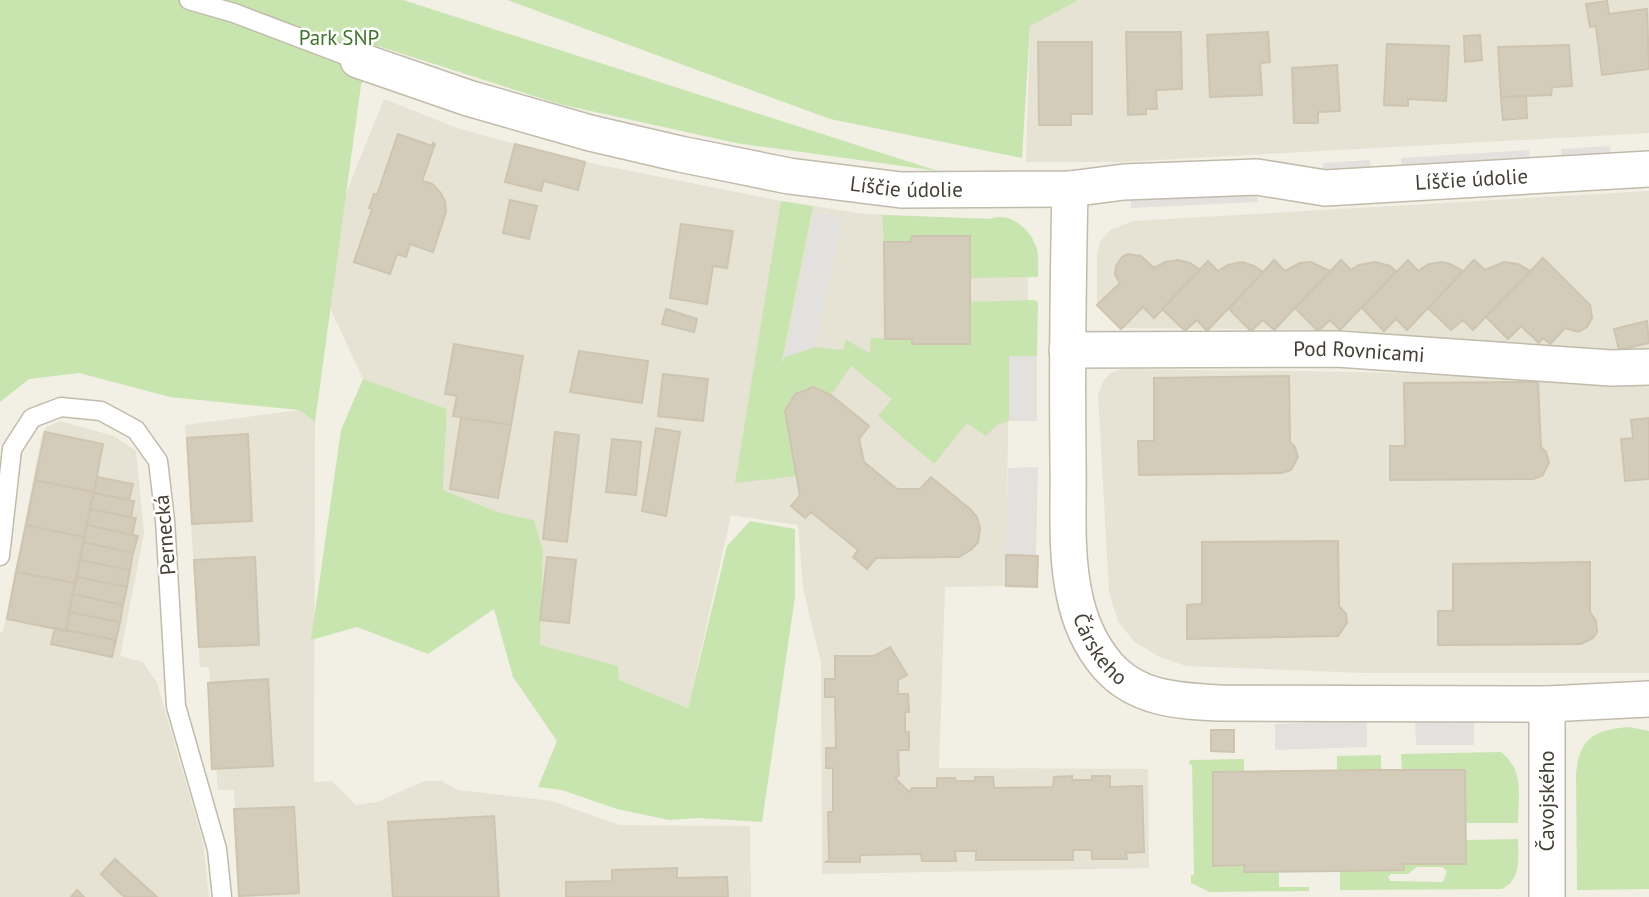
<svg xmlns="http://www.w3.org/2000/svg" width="1649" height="897" font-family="'PT Sans',sans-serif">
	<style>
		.residential { fill: #e6e2d4 }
		.green { fill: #c8e5af; fill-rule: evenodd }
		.parking { fill: #e3e1dd }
		.building { fill: #d3ccbb; stroke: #cec4af; stroke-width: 2 }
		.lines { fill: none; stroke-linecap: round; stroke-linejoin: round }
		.service-casing { stroke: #c0bbab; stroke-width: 21 }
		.minor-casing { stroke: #c0bbab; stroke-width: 38 }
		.service { stroke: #fff; stroke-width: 18 }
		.minor { stroke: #fff; stroke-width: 35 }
		.labels { text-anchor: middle; stroke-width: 5; stroke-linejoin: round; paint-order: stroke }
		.park-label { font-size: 21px; fill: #40742b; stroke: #fff }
		.street-label { font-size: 21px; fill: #444035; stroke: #fff }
	</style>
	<rect width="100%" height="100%" fill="#f2efe5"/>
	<path class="residential" d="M1079,0H1649V133L1122,162H1026L1030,26Z
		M384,99L457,128L515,144L585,162L781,201L865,214L991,219L1028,277V300L1009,357L1006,586L945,587L939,768L1148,769L1149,868L822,874L821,663L803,588L798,525L731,515L688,708L619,680L618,666L539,645L543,551L534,520L497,512L443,490L447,409L363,379L324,295L342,203Z
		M1649,191V352L1510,346L1346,330L1121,328L1097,305V253L1100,242L1110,230L1133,221Z
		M1121,369L1362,372L1624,382L1649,380V673H1365L1186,666L1160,657L1134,642L1118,621L1109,592L1098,395L1103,382L1110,373Z
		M299,410L315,422L314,782L332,781L356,805L377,802L424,781H442L458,790L552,801L619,825L750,826L751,897H240L234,790H218L209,667H200L185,425Z
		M60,421L114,436L136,451L144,534L120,656L143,662L157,683L203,842L209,897H0V632H3L42,434L46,427Z"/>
	<path class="green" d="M0,0H403L938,171L736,143L559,104L378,46L361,85L315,422L299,410L170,397L79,373L29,379L0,402Z
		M507,0H1079L1030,26L1022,158L830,119Z
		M781,201L813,206L782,361H784L785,357L815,347L843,350L846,340L870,353L871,338L912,339V344H969L970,302L1034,300L1038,302L1037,356L1009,357V421L997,425L986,436L967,423L934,464L878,416L892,399L851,366L831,395C809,385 794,385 785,412L796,476L735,483Z
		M882,215L990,219C1010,211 1031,229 1037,249C1039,258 1038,268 1038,277L970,278L912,236L911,242H884Z
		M363,379L447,409L443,490L497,512L534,520L543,551L540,645L618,666L619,680L688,708L727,546L750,521L795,529V597L762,822L698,818L669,820L617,809L562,790L538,787L557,741L513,677L494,609L428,654L357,627L311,640L341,430Z
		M1629,727L1649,731V889L1577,890L1576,774C1580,737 1594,730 1629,727Z
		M1501,752C1525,771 1518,795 1518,823H1466L1465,770H1402L1401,754Z
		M1381,755V770L1337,771V756Z
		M1244,759V772L1213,773V866L1245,865V871H1279V887H1309V891L1210,892L1191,883V875H1194L1192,765L1189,764L1190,760Z
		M1518,839C1518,858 1522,879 1502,889L1340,890V871L1403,870V864L1466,863V840ZM1417,867H1442L1447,871L1443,882L1390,881L1388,877L1391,874H1408Z"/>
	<path class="parking" d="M1610,146L1611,160L1561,162V149Z
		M1529,150L1530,165L1402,172L1401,158Z
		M1370,160L1371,175L1323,178V163Z
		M1258,187V202L1131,208L1130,192Z
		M814,213L843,217L815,347L785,357Z
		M1009,356H1037V421H1009Z
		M1038,467L1036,556L1006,555L1008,468Z
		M1415,719H1474V745H1416Z
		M1367,720V747L1275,750V724Z"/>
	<path class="building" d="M1607,1L1609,14L1647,9L1649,69L1602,75L1596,26L1590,27L1586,4Z
		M1126,32H1181L1182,89L1156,90L1157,109H1146V114L1128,115Z
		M1268,32L1270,62L1260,63L1262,95L1210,97L1207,35Z
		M1480,35L1482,60L1465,62L1464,36Z
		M1038,42H1092V114H1071V125H1039Z
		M1387,44L1449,46L1446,101L1408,99V106L1384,105Z
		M1569,45L1572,86L1552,87L1551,95L1501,97L1498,47Z
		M1337,65L1340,111L1318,112V123H1294L1292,68Z
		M1526,96L1527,118L1503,120L1501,97Z
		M398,134L432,146L433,143L435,144L422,181L432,184L440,192L445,201L446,212L433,252L410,244L406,257L397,254L390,274L354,262L372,209L369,208L374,194L377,195Z
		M515,144L585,162L578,190L544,181L541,191L505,182Z
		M510,200L537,206L529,239L503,233Z
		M681,224L733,231L727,268L713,266L707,304L670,298Z
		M912,236H970V344H912V339H885L884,242H911Z
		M1128,254L1141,256L1154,268L1165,262L1178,260L1190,263L1200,270L1154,318L1143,307L1121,329L1097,305L1120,283L1115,275L1116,266L1122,257Z
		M1543,258L1590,305L1592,318L1587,327L1578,332L1565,328L1550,344L1543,338L1539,343L1521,326L1508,339L1486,317Z
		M1274,260L1285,271L1300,263L1311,262L1330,271L1274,330L1263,320L1251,331L1229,309Z
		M1341,260L1351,270L1359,265L1375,262L1390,266L1396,271L1340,330L1330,320L1318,331L1295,308Z
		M1408,260L1418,271L1429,264L1442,262L1450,264L1463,271L1407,330L1396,319L1384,331L1362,308Z
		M1474,260L1485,270L1504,262L1518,264L1530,271L1473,330L1463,320L1451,330L1428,308Z
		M1208,261L1218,271L1228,265L1242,262L1254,266L1263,272L1207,331L1197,320L1185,331L1162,309Z
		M666,309L697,319L694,332L662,324Z
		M1647,321L1649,343L1619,350L1614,329Z
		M454,344L523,356L511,425L453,416L457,396L445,394Z
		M579,351L648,361L642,403L570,392Z
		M663,374L708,379L703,421L658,416Z
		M1289,376L1290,442L1295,447L1298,457L1291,470L1282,473L1139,475L1138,441H1154V378Z
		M1538,382L1541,447L1546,452L1549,463L1542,476L1533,479L1390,480V446H1405L1404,383Z
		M813,387L831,395L869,426L859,439L864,462L897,489H920L931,477L970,509L977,517L980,528L978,542L972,549L959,557L876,558L867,569L853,557L858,550L811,512L805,518L791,506L800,496L785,411L795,394Z
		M461,418L511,425L498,498L450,489Z
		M1649,418V479L1625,481L1621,439L1633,438L1631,420Z
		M656,428L680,432L666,516L642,511Z
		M45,432L103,444L94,492L35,480Z
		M555,432L579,435L567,542L543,539Z
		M248,434L252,521L192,524L187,438Z
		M612,439L641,442L636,495L606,492Z
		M97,477L133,484L129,500L94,493Z
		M35,480L94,492L84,537L26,525Z
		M94,493L134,501L131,517L90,509Z
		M90,509L136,518L132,535L87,525Z
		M26,525L84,537L75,583L16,572Z
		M87,525L138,536L133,553L83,542Z
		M1338,541L1339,606L1346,614L1347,623L1338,636L1187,639V605L1202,604V542Z
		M83,542L133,553L130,570L80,560Z
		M1006,555L1038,556L1037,587L1006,586Z
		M255,557L259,645L199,647L194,560Z
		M547,557L576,560L569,623L540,620Z
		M80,560L130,570L127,587L77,577Z
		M1590,562V612L1596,621L1597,632L1593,638L1581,644L1438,645V611H1453V564Z
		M16,572L75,583L66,631L7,619Z
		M77,577L127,587L123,605L73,594Z
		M73,594L123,605L120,622L69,612Z
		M69,612L120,622L116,640L66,630Z
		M55,628L116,640L112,657L51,644Z
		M890,647L907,675L898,680V694H908L909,712H905V732H909V750H898L899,775L895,778L909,792L912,788H937V778H955V781H975V777H993L994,788L1053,787L1054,777L1072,776V780H1092V776H1110V787L1142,786L1144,852L1126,853L1127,859H1092V850H1073V860H976V851H955L956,861H922L921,854L860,855V862H826L829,860L828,812H833V768H826V748H836L835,697H825V679H835V656H874Z
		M268,679L273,766L212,769L208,683Z
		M1211,730H1234V752L1211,751Z
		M1381,770H1465L1466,864H1403L1404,870L1340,871L1244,872L1245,865L1213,866V772Z
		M294,807L299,893L239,896L234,809Z
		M494,816L499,897H393L388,822Z
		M115,859L157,897H125L121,894L101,874Z
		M677,868V878L727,877L728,897H566V882L612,881V870Z
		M77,890L84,897H71Z"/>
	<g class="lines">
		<defs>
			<path id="service" d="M189,0L234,13L358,60
				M0,556L12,449L32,418L61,407L101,411L136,430L158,461L165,520L176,706L217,849L222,897"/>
			<g id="minor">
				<path id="s1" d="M358,60L468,98L590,133L680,154L789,176L901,190L1070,189L1124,182L1257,177L1325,188L1649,169"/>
				<path id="s2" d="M1070,189C1068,280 1067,370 1068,461C1069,504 1065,550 1074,593C1079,619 1090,645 1107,665C1136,699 1178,701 1219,703L1547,704L1649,699"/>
				<path id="s3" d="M1067,350L1337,349L1611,368L1649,367"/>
				<path d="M1547,897V704"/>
			</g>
		</defs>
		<use href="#service" class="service-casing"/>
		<use href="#minor" class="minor-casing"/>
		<use href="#service" class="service"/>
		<use href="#minor" class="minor"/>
	</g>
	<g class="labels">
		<g class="park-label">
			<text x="339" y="45">Park SNP</text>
		</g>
		<g class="street-label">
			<text dy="7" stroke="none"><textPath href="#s1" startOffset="1132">Líščie údolie</textPath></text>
			<text dy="7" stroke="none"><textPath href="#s1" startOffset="565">Líščie údolie</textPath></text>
			<text dy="7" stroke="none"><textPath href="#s3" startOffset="292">Pod Rovnicami</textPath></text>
			<text transform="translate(165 535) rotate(-95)" y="7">Pernecká</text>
			<text dy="7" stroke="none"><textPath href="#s2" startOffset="467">Čárskeho</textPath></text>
			<text transform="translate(1547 801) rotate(-90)" y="7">Čavojského</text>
		</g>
	</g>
</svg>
